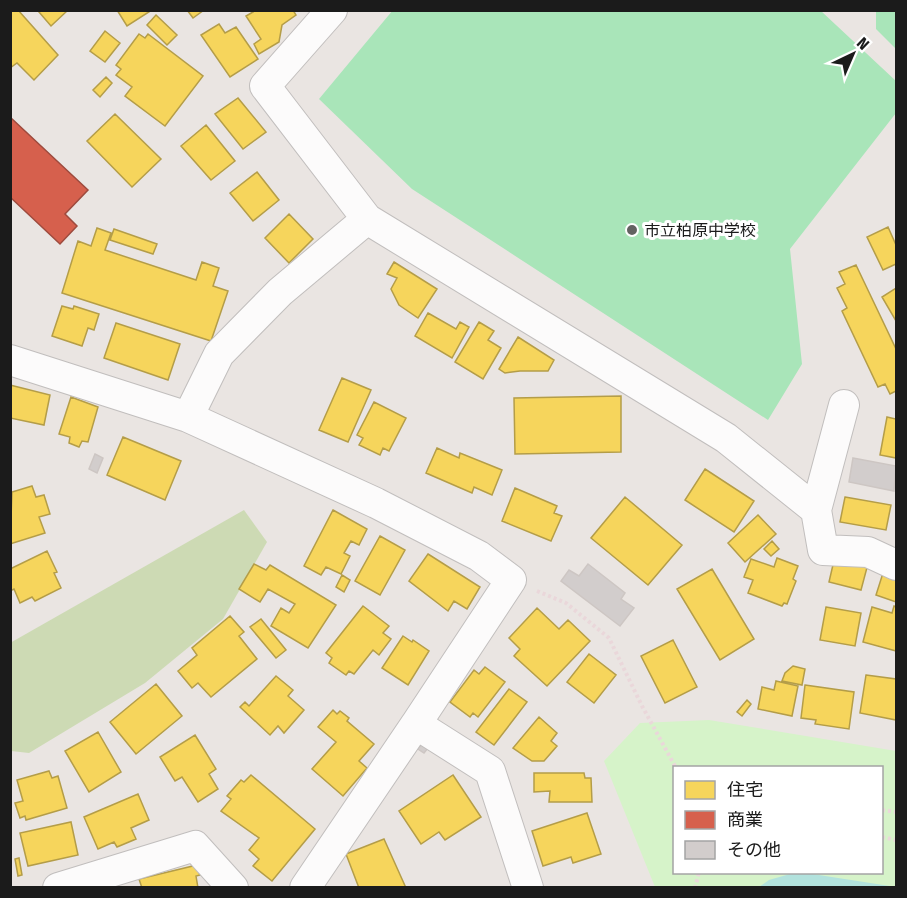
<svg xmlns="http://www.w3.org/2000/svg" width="907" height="898" font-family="'Fira Sans Condensed','Noto Sans JP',sans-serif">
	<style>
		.forest { fill: #cddab4 }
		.park { fill: #d6f3c9; fill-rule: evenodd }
		.pitch { fill: #a9e5b9 }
		.water { fill: #b2e2dd }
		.homes { fill: #f6d55c; stroke: #b49d48; stroke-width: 1.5 }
		.shops { fill: #d6604d; stroke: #9e4b3e; stroke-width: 1.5 }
		.building { fill: #d2cdcc; stroke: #cdc6c3; stroke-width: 1.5 }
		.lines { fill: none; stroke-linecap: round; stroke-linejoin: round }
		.minor-casing { stroke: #c1bebd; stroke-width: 32 }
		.path { stroke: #ead7da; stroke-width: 4; stroke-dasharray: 3 3; stroke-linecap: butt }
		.minor { stroke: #fcfbfb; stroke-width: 30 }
		.poi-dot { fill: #636261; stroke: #fff; stroke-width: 2 }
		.labels { text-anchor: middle; stroke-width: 6; stroke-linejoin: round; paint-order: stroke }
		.poi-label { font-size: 16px; fill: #1b1b1b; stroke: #fff; text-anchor: start }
	</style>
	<rect width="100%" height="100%" fill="#eae5e2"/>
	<path class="forest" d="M244,510L267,542L223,619L145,683L29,753L11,751L10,643Z"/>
	<path class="park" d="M709,720L896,751V887H655L604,761L640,723ZM674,768H882V872H674Z"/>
	<path class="pitch" d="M393,10L821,11L896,81V113L790,249L802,364L768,420L412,189L319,99Z
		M876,11H896V49L876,29Z"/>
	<path class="water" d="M797,872L806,873L896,887H759L769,880Z"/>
	<path class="homes" d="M10,10H18L58,55L34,80L17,63L10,68Z
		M41,10H68L51,26L39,12Z
		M117,10H152L127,26Z
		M187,10H204L193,18Z
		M251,10H293L296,15L282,25L279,42L259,54L254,44L261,39L246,16L253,12Z
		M156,15L177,35L167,45L147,25Z
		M219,24L225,33L236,27L258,59L230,77L201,35Z
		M105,31L120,43L105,62L90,51Z
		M139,34L145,38L148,34L203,76L165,126L125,96L132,87L116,75L121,69L116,65Z
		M106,77L112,83L100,97L93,90Z
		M238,98L266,132L243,149L215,114Z
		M115,114L161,159L132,187L87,141Z
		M206,125L235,161L211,180L181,146Z
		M257,172L279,200L253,221L230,193Z
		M289,214L313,239L289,263L265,238Z
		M888,227L896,245V264L883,270L867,237Z
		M97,228L111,233L105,250L196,280L202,262L219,268L213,286L228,291L211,341L62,293L78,241L91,246Z
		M114,229L157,244L153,254L110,240Z
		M394,262L437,289L418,318L399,305L391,289L397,278L387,274Z
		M856,265L896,349V391L890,394L885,384L878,387L842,311L847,308L837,288L845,284L839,272Z
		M896,288V321L882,297Z
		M62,306L73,309L74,306L99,314L94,330L88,328L82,346L52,336Z
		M428,313L456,329L460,322L469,327L452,358L415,336Z
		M479,322L494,331L488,340L501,348L483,379L455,362Z
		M116,323L180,344L168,380L104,358Z
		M518,337L554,360L548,371H520L505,373L499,369Z
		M342,378L371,390L348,442L319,430Z
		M10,385L50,395L44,425L10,418Z
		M621,396V452L515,454L514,398Z
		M71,397L98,407L88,442L82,441L79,447L69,443L70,437L59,434Z
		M374,402L406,418L389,451L383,448L380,455L359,445L363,438L357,435Z
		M887,417L896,419V458L880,455Z
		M123,437L181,461L165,500L107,475Z
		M437,448L459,458L460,453L502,470L492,495L474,487L472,493L426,473Z
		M705,469L754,501L734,532L685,500Z
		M32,486L36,497L44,495L50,514L39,517L45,533L10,544L12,492Z
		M515,488L557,506L554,513L562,516L551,541L502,521Z
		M625,497L682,545L648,585L591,538Z
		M845,497L891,505L886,530L840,522Z
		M333,510L367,529L359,545L351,541L344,553L350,556L341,574L326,567L321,575L304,566Z
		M758,515L776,534L745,562L728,543Z
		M380,536L405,550L380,595L355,581Z
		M772,541L779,549L771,556L764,549Z
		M47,551L57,572L54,573L61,588L35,601L32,597L20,603L14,589L10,591V569Z
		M428,554L480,587L467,609L454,601L448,611L409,581Z
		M835,556L869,560L861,590L829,582Z
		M777,558L798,566L793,579L796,581L787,604L784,603L782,606L748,593L753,580L744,577L751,559L774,567Z
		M254,564L266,570L270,565L336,605L308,648L271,626L281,608L289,613L295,604L268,589L260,602L239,589Z
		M712,569L754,639L720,660L677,589Z
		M883,573L896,578V602L876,595Z
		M342,575L350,580L344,592L336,587Z
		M363,606L389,626L383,633L391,639L379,655L373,650L354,674L349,671L346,675L329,663L332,658L326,653Z
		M894,606L896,607V651L863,642L872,607L892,613Z
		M826,607L861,613L855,646L820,640Z
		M537,608L559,629L568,620L590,641L547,686L514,656L520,649L509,638Z
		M230,616L244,632L239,636L257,659L211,697L198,683L192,688L178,671L197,655L192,648Z
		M261,619L286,650L276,658L250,627Z
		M403,636L412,642L413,640L429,651L408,685L382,668Z
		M673,640L697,687L665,703L641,656Z
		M589,654L616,675L594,703L567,682Z
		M793,666L805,669L802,685L782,681L785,673Z
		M485,667L505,682L478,717L473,713L470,717L450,702L474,670L479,674Z
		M866,675L896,679V720L860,713Z
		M276,676L293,690L288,696L304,710L284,733L278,726L270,735L240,707L245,702L249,706Z
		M776,681L798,686L792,716L758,709L762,687L774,690Z
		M156,684L182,716L136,754L110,722Z
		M805,685L854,692L849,729L815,724L816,720L801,718Z
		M509,689L527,702L494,745L476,732Z
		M747,700L751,704L742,716L737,712Z
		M333,710L337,714L340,711L349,718L347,721L374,744L359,761L367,768L343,796L312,769L336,742L318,727Z
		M539,717L557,733L551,741L557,746L544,761H532L513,748Z
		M98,732L121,772L89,792L65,751Z
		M195,735L216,769L209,774L218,789L198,802L182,777L175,781L160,757Z
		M49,771L52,778L58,776L67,808L26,820L25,816L20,818L15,803L23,801L17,780Z
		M534,773H584L585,778H591L592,802H549L550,791L534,792Z
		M251,775L315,829L272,881L253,866L259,859L249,850L259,838L221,811L231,799L227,796L241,780L244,782Z
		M453,775L481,817L445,840L439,832L421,844L399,811Z
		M138,794L149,820L131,828L136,839L117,847L114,842L98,849L84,817Z
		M587,813L601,854L573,863L571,857L543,866L532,831Z
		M71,822L78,855L28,866L20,833Z
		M384,839L406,888H359L346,854Z
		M19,858L22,875L18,876L15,859Z
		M197,865L200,875L196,876L198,888H142L139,879Z"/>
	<path class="shops" d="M10,117L88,190L65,214L77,226L60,244L10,197Z"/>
	<path class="building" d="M95,454L103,458L97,473L89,469Z
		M853,458L896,466L894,491L849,482Z
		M588,564L625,593L621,599L634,608L620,626L561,581L569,570L579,576Z
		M422,744L428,748L424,753L418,749Z"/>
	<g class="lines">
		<defs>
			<path id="minor" d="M332,10L265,86L367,219L726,438L816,510L844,405
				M367,219L280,292L219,354L188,417L376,503L479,556L511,580L416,724L490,771L528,888
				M10,360L188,417
				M816,510L823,550L868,552L896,565
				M58,888L195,846L233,888
				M305,888L416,724"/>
		</defs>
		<use href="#minor" class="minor-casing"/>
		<path class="path" d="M537,591L566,603L609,638L642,706L676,768
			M882,810L896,812
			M882,837L896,840
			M695,888L699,872"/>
		<use href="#minor" class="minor"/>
	</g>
	<circle class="poi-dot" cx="632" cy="230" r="6"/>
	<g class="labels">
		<g class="poi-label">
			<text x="644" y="236">市立柏原中学校</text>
		</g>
	</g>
	<rect width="907" height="898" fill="none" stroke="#1b1b1b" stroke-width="24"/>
	<rect x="673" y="766" width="210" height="108" fill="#ffffff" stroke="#a4a4a4" stroke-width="1.5"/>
	<rect x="685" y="781" width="30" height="18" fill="#f6d55c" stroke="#a4a4a4" stroke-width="1.5"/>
	<text x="727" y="796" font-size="18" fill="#1b1b1b">住宅</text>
	<rect x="685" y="811" width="30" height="18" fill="#d6604d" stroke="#a4a4a4" stroke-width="1.5"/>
	<text x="727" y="826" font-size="18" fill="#1b1b1b">商業</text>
	<rect x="685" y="841" width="30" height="18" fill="#d2cdcc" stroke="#a4a4a4" stroke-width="1.5"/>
	<text x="727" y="856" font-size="18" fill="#1b1b1b">その他</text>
	<g transform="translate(853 54) rotate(44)" stroke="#ffffff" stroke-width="4.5" paint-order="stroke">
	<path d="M0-4.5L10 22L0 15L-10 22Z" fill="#1b1b1b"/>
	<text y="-9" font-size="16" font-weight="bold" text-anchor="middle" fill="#1b1b1b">N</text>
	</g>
</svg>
